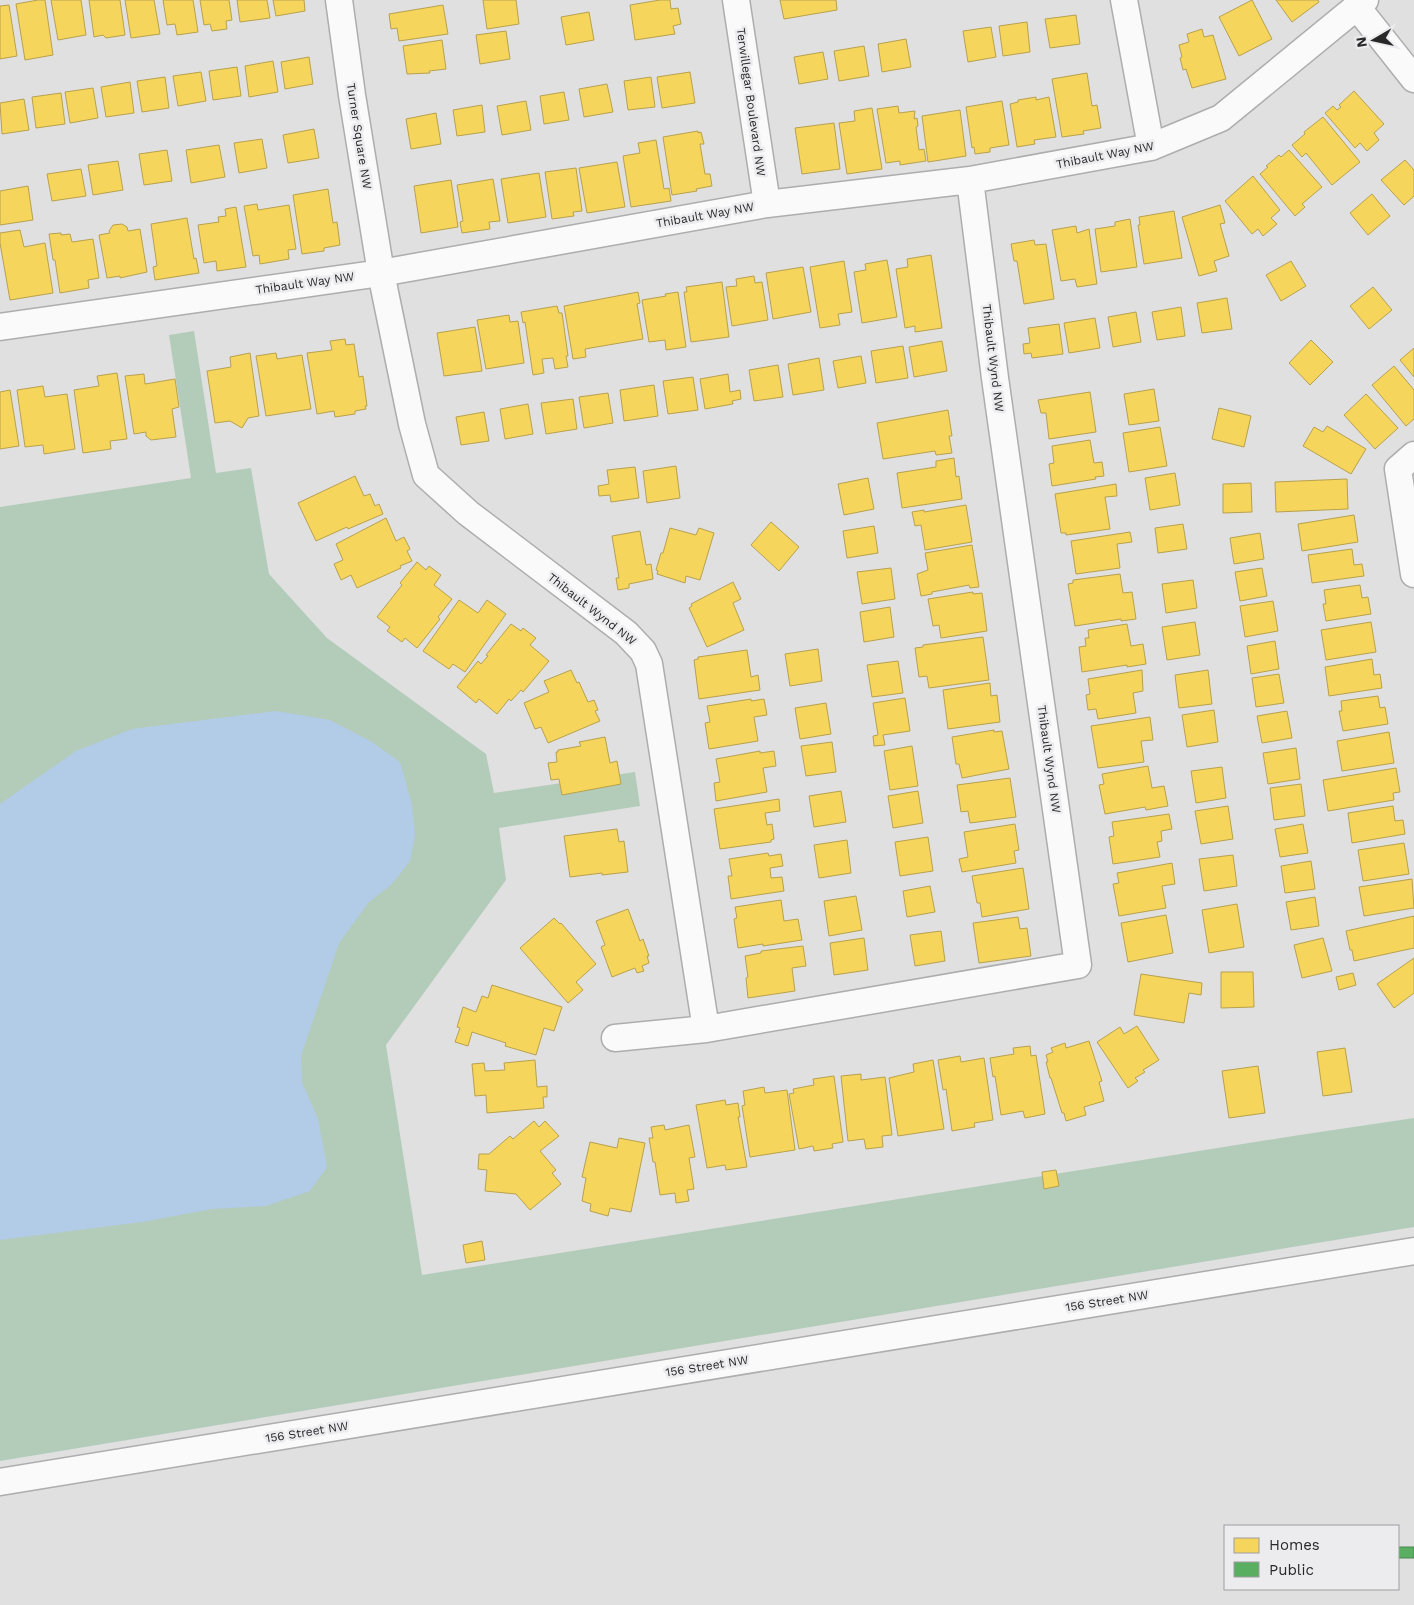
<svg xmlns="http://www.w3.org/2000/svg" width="1414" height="1605" font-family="'Work Sans',sans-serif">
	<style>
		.green { fill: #b3ccba }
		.water { fill: #b2cbe7 }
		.homes { fill: #f6d55c; stroke: #b8a14d }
		.public { fill: #5aae61; stroke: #4b8650 }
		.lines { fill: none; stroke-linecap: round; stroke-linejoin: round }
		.minor-casing { stroke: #adadae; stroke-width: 29 }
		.minor { stroke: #fafafa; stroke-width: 26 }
		.labels { text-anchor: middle; stroke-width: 5; stroke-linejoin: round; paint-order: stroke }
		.street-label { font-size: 12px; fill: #282829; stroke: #ececef }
	</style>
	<rect width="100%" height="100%" fill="#e0e0e1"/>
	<path class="green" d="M194,331L216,473L251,468L269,574L327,638L486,754L494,793L635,772L640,806L499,828L506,880L386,1045L422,1275L1293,1136L1414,1118V1227L0,1461V507L191,478L169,335Z"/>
	<path class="water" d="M276,711L330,720L372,742L400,762L412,805L415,835L410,861L391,885L369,902L339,943L301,1056L302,1082L318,1119L327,1167L310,1191L266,1206L212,1209L142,1222L0,1240V804L76,751L132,729Z"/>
	<path class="homes" d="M38,0H45L53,55L25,60L16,4Z
		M51,0H81L86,35L58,40Z
		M89,0H120L125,35L106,38L103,35L94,37Z
		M125,0H154L160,34L131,38Z
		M163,0H193L198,32L177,35L175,24L167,25Z
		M200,0H229L232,20L226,21L227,29L212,31L210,24L204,25Z
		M237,0H267L270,18L240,22Z
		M273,0H304L305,11L276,16Z
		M483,0H516L519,24L487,29Z
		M660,0H670L671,9L678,8L681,24L673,26L675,34L635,40L630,5Z
		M780,0H836L837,10L784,19Z
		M1252,0L1272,39L1239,56L1219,17Z
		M1276,0H1318L1319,2L1292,22Z
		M9,5L17,56L0,59V6Z
		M443,5L448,34L399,41L397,28L391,29L389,14Z
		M589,12L594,40L566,45L561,17Z
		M1076,15L1080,44L1050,48L1045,19Z
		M1027,22L1030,52L1003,56L999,26Z
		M991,27L996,57L968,62L963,31Z
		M1202,29L1204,37L1213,35L1226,79L1192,88L1186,69L1183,70L1180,58L1182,57L1179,45L1189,42L1187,34Z
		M506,31L510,59L480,64L476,35Z
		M906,39L911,67L882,72L878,44Z
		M442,40L446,69L429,71L430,73L407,74L403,46Z
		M864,46L869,76L839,81L834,51Z
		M823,52L828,79L799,84L794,57Z
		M309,57L313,84L285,89L281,62Z
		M273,61L278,92L249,97L245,66Z
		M237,67L241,96L213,100L209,71Z
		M201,72L206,101L178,106L173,76Z
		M690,72L695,103L662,108L657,77Z
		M1087,73L1092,106L1097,105L1101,128L1083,131L1084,134L1062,137L1052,79Z
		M165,77L169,108L142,112L137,81Z
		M651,77L655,107L628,110L624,81Z
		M130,82L134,113L106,117L101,87Z
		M607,84L613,112L584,117L579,89Z
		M93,88L98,118L70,123L65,92Z
		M1354,91L1384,124L1374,133L1379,140L1367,151L1360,143L1355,148L1325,113L1333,106L1337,110L1341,107L1339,105Z
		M564,92L569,120L544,124L540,96Z
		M61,93L65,124L36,128L32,97Z
		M1036,97V100L1049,97L1056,137L1034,140L1035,144L1017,147L1010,104L1018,102V100Z
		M24,99L29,130L2,134L0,103Z
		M526,101L531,130L502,135L497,106Z
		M1002,101L1009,145L990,148V152L975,154L974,147L972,148L966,107Z
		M482,105L485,132L457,136L453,110Z
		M898,106L899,113L915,111L914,119L917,118L918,126L916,127L919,150L924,149L926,161L900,165V161L886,163L877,109Z
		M872,108L882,169L847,174L839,123L855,121L854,111Z
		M960,110L966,156L928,162L922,116Z
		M436,113L441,144L411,149L406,119Z
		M1323,117L1360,162L1332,185L1306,153L1302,157L1292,145L1305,134L1304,132Z
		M834,123L840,169L802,174L795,128Z
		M314,129L319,158L288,163L283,135Z
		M698,131V133L701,132L704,144H700L705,174H710L712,186L696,189L697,191L672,195L663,137Z
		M262,139L267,168L239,173L234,143Z
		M656,140L664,189L669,188L671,201L631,207L623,156L640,153L638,143Z
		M219,145L225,177L191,183L186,150Z
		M167,150L172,181L144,185L139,154Z
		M1289,150L1322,187L1302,204L1305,207L1295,216L1260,174L1268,167L1266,166L1279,155L1281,157Z
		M1405,160L1414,170V196L1404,205L1381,180Z
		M118,161L123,190L93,195L88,165Z
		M617,162L625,207L587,213L579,168Z
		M576,168L582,211L573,212L574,216L552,219L545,172Z
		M81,169L86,196L52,201L47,174Z
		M539,173L546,217L508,223L501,179Z
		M1253,176L1280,210L1271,218L1277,224L1263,236L1258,229L1252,234L1225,201Z
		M493,179L500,221L489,222L490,229L462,233L460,222L463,221L457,185Z
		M451,180L458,227L421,233L414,186Z
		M28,186L33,220L0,225V191Z
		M328,189L333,223L337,222L340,245L324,248V251L302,254L293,195Z
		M1372,194L1390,216L1368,235L1350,213Z
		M257,204L258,210L289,205L296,249L288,250L289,259L260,264L259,255L253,256L244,206Z
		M1220,205L1225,223L1220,224L1229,256L1214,261L1217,271L1199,276L1182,217Z
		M236,207L246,267L217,271L216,261L204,263L198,225L219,222L218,217L226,216L225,209Z
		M1174,211L1182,258L1144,264L1138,225H1140L1139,217Z
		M187,218L194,259L196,258L199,273L155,280L153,267L157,266L151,224Z
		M1130,219L1137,267L1101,272L1095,229L1115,226V222Z
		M122,224L127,227L128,231L140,229L147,272L120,278V276L107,278L99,235L110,233L109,231L113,225Z
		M1076,226L1077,233L1089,229L1097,284L1077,287L1075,279L1061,281L1052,230Z
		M20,230L24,247L45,243L53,293L10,300L0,243V233Z
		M61,233V235L70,234L72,242L93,239L99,278L88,280L89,288L60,293L55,260H53L49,234Z
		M1034,240L1035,245L1046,244L1054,299L1024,304L1017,261H1014L1011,244Z
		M931,255L942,328L915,332V326L905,328L896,269L908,267L907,259Z
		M887,260L897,317L862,323L854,272L866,270L865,264Z
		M844,261L852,312L838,314L840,325L820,328L810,267Z
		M1291,261L1306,286L1281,301L1266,275Z
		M803,267L811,312L773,319L766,273Z
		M754,276L755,283L762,282L768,320L732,326L726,287L737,286L736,279Z
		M722,282L729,337L691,342L684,292H687L686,287Z
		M1373,287L1392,310L1369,329L1350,306Z
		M638,292L640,303L637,304L643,339L585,349L586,357L573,359L564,306Z
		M678,292L686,347L666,350L665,340L649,342L642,300L666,296L665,294Z
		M1227,298L1232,329L1202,333L1197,303Z
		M557,306L559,313H562L568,356H566L568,367L555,369L553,358L542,359L544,373L533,375L525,322L523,323L521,312Z
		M1181,307L1185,336L1157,340L1152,312Z
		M1136,312L1141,342L1113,347L1108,317Z
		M509,315L510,322L518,321L524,363L486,369L477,320Z
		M1095,318L1100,348L1069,353L1064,323Z
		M1059,324L1063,354L1032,358L1031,353L1024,354L1023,344L1030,343L1028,328Z
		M475,327L482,371L444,376L437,333Z
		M345,339L346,345L354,344L359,377L363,376L367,406H365L366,409L355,411V414L335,417L334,411L317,414L307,353L332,350L330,341Z
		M1311,340L1333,362L1310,385L1289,363Z
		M942,341L947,371L914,377L909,347Z
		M903,346L908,378L876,383L871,351Z
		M1414,348V377L1400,360Z
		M250,353L259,416L248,418L242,428L230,421L215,423L207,371L231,367L230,357Z
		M276,353L277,359L302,355L311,409L266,416L256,356Z
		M861,356L866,383L838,388L833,361Z
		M819,358L824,390L793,395L788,364Z
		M778,365L783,397L754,401L749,370Z
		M1394,366L1414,390V419L1406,426L1372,385Z
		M117,373L127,439L110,441L111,449L83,453L74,390L99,386L97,376Z
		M144,374L145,384L175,379L179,407L172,409L176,437L151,440L146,436V432L134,434L125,376Z
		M728,374L730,392L740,390L741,399L732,401L733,404L705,409L700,379Z
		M693,377L698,410L668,414L663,381Z
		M654,385L658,416L624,421L620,390Z
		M43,386L45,397L67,394L75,449L44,454L43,445L25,447L17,390Z
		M1154,389L1159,421L1129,425L1124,394Z
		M10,390L19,446L0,449V392Z
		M1090,392L1096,432L1049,439L1046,413H1041L1038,400Z
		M608,393L613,423L584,428L579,397Z
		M1366,394L1398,428L1375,449L1344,415Z
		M573,399L577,429L546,434L541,403Z
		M528,404L533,434L505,439L500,409Z
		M1219,408L1251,416L1244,447L1212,439Z
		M948,410L952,436H949L952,453L936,455L935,451L883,459L877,423Z
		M484,412L489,441L461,445L456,417Z
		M1327,426L1366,449L1351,474L1303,446L1314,427L1323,432Z
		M1160,427L1167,466L1129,472L1123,433Z
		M1090,440L1094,463L1102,462L1104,476L1095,477L1096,479L1052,486L1049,464L1054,463L1052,446Z
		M954,458L956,477L959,476L962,499L902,508L897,473L936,467V461Z
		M676,466L680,498L647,503L643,471Z
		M635,467L639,498L611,502L610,495L599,496L598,486L609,484L607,470Z
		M1175,473L1180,505L1150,510L1145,478Z
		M355,476L364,496L370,494L375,506L379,504L383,514L348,529L347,527L316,541L298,503Z
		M868,478L874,509L844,515L838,484Z
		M1347,479L1348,509L1276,512L1275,482Z
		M1251,483L1252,512L1223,513V484Z
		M1116,484L1117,496L1105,497L1110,529L1066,535V533H1061L1055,494Z
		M966,505L972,542L925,550L921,525L915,526L912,512L924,510V512Z
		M1354,515L1358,542L1302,551L1298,524Z
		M386,518L396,541L404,537L410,549L407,551L412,561L400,566L401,568L357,588L351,575L341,580L334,564L343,560L336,544Z
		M771,522L799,547L779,571L751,545Z
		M1183,524L1187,549L1158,553L1155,528Z
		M874,526L878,553L847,558L843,531Z
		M670,528L696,535L699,528L714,533L700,580L686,576L685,583L657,574L658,571L656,570L661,553H663Z
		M640,531L646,565L651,564L653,579L629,584V588L618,590L616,578H619L612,536Z
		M1130,532L1132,542L1117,544L1120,568L1076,574L1071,541Z
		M1260,533L1264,559L1234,564L1230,538Z
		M972,545L979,587L970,588L969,585L932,592V594L921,596L917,574L928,570L925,553Z
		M1352,549L1354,565L1362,564L1364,576L1312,583L1308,555Z
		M417,562L426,570L429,566L441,575L434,585L452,599L438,617L440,619L417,648L405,638L402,642L387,631L390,627L377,617L402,585L400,583Z
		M891,568L895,599L862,604L857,572Z
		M1262,568L1267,596L1240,601L1235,572Z
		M1120,574L1123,593L1132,592L1136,619L1121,621V619L1075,626L1068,584L1073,583V580Z
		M1193,580L1197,608L1166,613L1162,584Z
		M733,582L741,599L733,603L744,630L707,647L689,608L692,606L691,604Z
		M1360,585L1362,598L1368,597L1371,614L1326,621L1323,604H1326L1324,590Z
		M973,592V594L982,593L987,631L941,638L939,625L933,626L928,599Z
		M459,600L478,613L487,600L506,614L465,672L453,664L449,669L423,651Z
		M1273,601L1278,631L1245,637L1240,606Z
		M890,607L894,637L864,642L860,612Z
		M1195,622L1200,655L1167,660L1162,627Z
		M1371,622L1376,652L1326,660L1321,630Z
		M511,624L521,631L523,628L536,638L530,645L549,661L523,692L521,690L511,701L509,699L497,714L479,699L476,703L457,687L478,661L481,664L488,656L486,655Z
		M1127,624L1131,646L1143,644L1146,664L1127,667V665L1082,672L1079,647L1086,646L1085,638H1089L1088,630Z
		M983,637L989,680L929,688L927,676L919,677L915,648L923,647V645Z
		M1275,641L1279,669L1251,674L1247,646Z
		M818,649L822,681L790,686L785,654Z
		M747,650L751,677L758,675L760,690L699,699L694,660L698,659V657Z
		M1372,659L1374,675L1380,674L1382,688L1329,696L1325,667Z
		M898,661L903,693L872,697L867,665Z
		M571,670L577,683L579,682L588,702L594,700L598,710L595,711L600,721L548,743L541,727L535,729L524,703L549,692L544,681Z
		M1142,670L1143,691L1133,693L1136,713L1098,719L1096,709L1088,710L1086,695L1090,694L1088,679Z
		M1208,670L1212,704L1179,708L1175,675Z
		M1279,674L1284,703L1256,707L1252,678Z
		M990,683L991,696L997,695L1000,722L948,729L943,690Z
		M1378,696L1380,708L1385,707L1388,724L1343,731L1339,711H1342L1341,701Z
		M905,698L910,731L883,735L885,745L874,746L873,736L878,735L873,703Z
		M751,699V701L764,699L767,715L754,717L758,741L709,749L705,723L710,722L707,706Z
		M826,703L831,734L800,739L795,708Z
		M1214,710L1218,742L1187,747L1182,715Z
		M1287,711L1292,738L1262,743L1257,716Z
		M1150,717L1153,740L1141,741L1144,762L1098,768L1091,726Z
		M994,730V732L1002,731L1009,769L962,778L959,764H956L952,737Z
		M1389,732L1394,763L1342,771L1337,741Z
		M605,737L610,763L617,761L621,784L562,795L559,779L551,780L548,763L557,762L556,752H558V750L581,746L579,742Z
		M832,742L836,772L806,776L801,746Z
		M912,746L918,786L890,790L884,751Z
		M1296,748L1300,779L1268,784L1263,753Z
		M760,751V753L774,751L776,766L763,768L767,792L716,801L714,783L720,782L716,759Z
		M1148,766L1152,788L1164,786L1168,806L1146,810L1145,807L1105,814L1099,785L1104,784L1102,774Z
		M1222,767L1226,798L1196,803L1191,771Z
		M1396,768L1400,792L1393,793L1394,800L1328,811L1323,780Z
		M1010,778L1016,817L970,823L968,811L961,812L957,785Z
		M1301,784L1305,816L1274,820L1270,788Z
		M841,791L846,822L814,827L809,796Z
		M918,791L923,823L893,828L888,796Z
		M779,799L780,811L765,813L767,825L772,824L774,839L771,840V842L720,849L714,809Z
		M1228,806L1233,839L1201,844L1195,811Z
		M1393,806L1395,821L1403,820L1405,834L1352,843L1348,813Z
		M1169,814L1172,829L1161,831L1162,841L1157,842L1160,857L1113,864L1109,837L1114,836L1112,822Z
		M1015,824L1019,850L1014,851L1016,863L962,872L959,859L968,857L964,832Z
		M1303,824L1308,853L1280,857L1275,829Z
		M617,829L619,842L624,841L628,872L602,875V873L570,877L564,836Z
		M928,837L933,871L900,876L895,842Z
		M847,840L851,873L819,878L814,845Z
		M1404,843L1409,874L1363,881L1358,850Z
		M768,853L769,856L781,854L783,866L770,868L771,878L782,877L784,891L731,899L728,876H732L729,859Z
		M1233,855L1237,886L1204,891L1199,859Z
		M1311,861L1315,889L1285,893L1281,866Z
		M1172,863L1175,884L1162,886L1166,908L1119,916L1113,884L1119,883L1117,873Z
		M1023,868L1029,909L982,917L980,903H977L972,876Z
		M1412,879L1414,908L1364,916L1359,887Z
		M930,886L935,912L907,917L903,891Z
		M856,896L862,930L829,936L824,901Z
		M1315,897L1319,926L1291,930L1286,902Z
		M781,900L784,921L798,919L802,940L763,946V944L738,948L734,919L737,918L735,907Z
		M1237,904L1244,947L1209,953L1202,910Z
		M628,909L640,941L643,939L649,956H647L649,963L642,966L644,971L637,973L635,968L612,977L601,947L605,945L596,921Z
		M1166,915L1173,953L1128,962L1121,923Z
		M1414,916V948L1354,961L1352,950H1350L1346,931Z
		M1018,917L1020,929L1027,928L1031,956L979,963L973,923Z
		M554,918L560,924L561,923L596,964L576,982L583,990L568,1003L520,948Z
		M941,931L945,961L915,966L910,935Z
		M864,938L868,970L834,975L830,943Z
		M1323,938L1332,971L1302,978L1294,945Z
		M803,946L806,966L792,968L795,991L748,998L746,978L748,977L745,956L761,953V951Z
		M1414,958V993L1394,1008L1377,984Z
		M1221,972H1253L1254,1007L1221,1008Z
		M1353,973L1356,985L1339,990L1336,977Z
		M1141,974L1202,983L1201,995L1189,993L1184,1023L1134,1015Z
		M492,985L562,1007L554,1031L544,1028L536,1055L505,1046L506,1043L472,1032L468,1046L455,1042L460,1028L457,1027L463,1007L476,1012L482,996L488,998Z
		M1137,1026L1159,1060L1143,1070L1145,1072L1135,1078L1138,1081L1128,1088L1097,1042L1120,1027L1124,1034Z
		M1089,1041L1102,1081L1099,1082L1104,1101L1084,1107L1086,1115L1066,1121L1064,1113H1062L1051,1078H1050L1046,1062H1048L1046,1055L1053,1052L1051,1048L1065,1043L1066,1048Z
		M1030,1046L1031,1056L1036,1055L1045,1114L1025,1118L1023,1111L1001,1115L995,1076L993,1077L990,1058L1014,1054L1013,1048Z
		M1345,1048L1352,1092L1323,1096L1317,1052Z
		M960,1056L961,1062L984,1058L993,1120L974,1123L975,1127L952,1131L946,1089L943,1090L938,1060Z
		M535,1060L537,1087L547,1086V1097H543L544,1108L487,1113L486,1095L475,1096L472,1064L484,1063L485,1071L505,1070L504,1063Z
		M933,1060L944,1129L898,1136L889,1078L914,1072L913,1064Z
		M1258,1066L1265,1113L1229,1118L1222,1071Z
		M861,1074V1080L885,1077L892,1135L882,1136L883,1147L866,1149L864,1139L848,1141L841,1076Z
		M834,1076L843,1142L832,1144L833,1148L814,1151L813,1146L799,1149L789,1094L794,1093L793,1089L814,1085L813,1079Z
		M764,1087L765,1093L787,1090L795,1150L750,1157L742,1106L745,1105L743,1091Z
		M725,1100L726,1105L738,1103L740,1117H738L747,1167L726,1170L725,1165L707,1168L696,1105Z
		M534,1121L539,1127L545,1121L559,1136L540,1151L556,1170L552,1173L561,1184L530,1210L516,1194L485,1191L487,1170L478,1169L479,1154H489L510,1136L513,1139Z
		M664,1125L665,1130L689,1125L695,1157L689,1158L694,1189L687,1190L689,1201L676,1203L675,1193L660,1195L655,1162H653L649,1138H653L651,1127Z
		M619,1138L645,1143L631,1212L610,1208L608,1216L590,1211L591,1204L582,1201L586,1178L582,1177L590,1142L617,1148Z
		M1056,1170L1059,1186L1044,1189L1042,1172Z
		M482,1241L485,1260L466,1263L463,1245Z"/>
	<path class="public" d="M1398,1547H1414V1558H1398Z"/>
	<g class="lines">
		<defs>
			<path id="minor" d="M339,0L352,95L381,273L412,424L426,475L468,513L626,633L643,651L649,664L706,1029L1078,965L995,378L970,180
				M736,0L767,204
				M1124,0L1151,147
				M1357,7L1414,79
				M0,327L381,273L767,204L970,180L1151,147L1221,118L1365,0
				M1414,455L1398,469L1414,574
				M615,1038L706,1029
				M0,1482L1414,1251"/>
		</defs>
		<use href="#minor" class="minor-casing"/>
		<use href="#minor" class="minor"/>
	</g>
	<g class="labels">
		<g class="street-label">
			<text transform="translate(751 102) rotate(82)" y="4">Terwillegar Boulevard NW</text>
			<text transform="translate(359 136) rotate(81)" y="4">Turner Square NW</text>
			<text transform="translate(1105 155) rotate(-11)" y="4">Thibault Way NW</text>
			<text transform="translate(705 215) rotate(-10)" y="4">Thibault Way NW</text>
			<text transform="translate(305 283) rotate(-8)" y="4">Thibault Way NW</text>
			<text transform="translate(993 358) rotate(83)" y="4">Thibault Wynd NW</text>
			<text transform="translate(592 609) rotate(38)" y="4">Thibault Wynd NW</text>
			<text transform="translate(1049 759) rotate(82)" y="4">Thibault Wynd NW</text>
			<text transform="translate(1107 1301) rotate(-9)" y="4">156 Street NW</text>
			<text transform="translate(707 1366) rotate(-9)" y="4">156 Street NW</text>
			<text transform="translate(307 1432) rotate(-9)" y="4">156 Street NW</text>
		</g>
	</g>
	<rect x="1224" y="1525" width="175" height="65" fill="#ececef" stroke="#9e9ea0"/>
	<rect x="1234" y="1538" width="25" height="15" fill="#f6d55c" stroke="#9e9ea0"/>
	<text x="1269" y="1550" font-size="15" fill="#282829">Homes</text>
	<rect x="1234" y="1562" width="25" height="15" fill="#5aae61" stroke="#9e9ea0"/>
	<text x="1269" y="1575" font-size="15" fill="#282829">Public</text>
	<g transform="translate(1374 40) rotate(261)" stroke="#ececef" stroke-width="4" paint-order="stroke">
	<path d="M0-4L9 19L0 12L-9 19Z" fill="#282829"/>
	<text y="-8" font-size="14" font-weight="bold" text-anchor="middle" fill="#282829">N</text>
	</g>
</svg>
